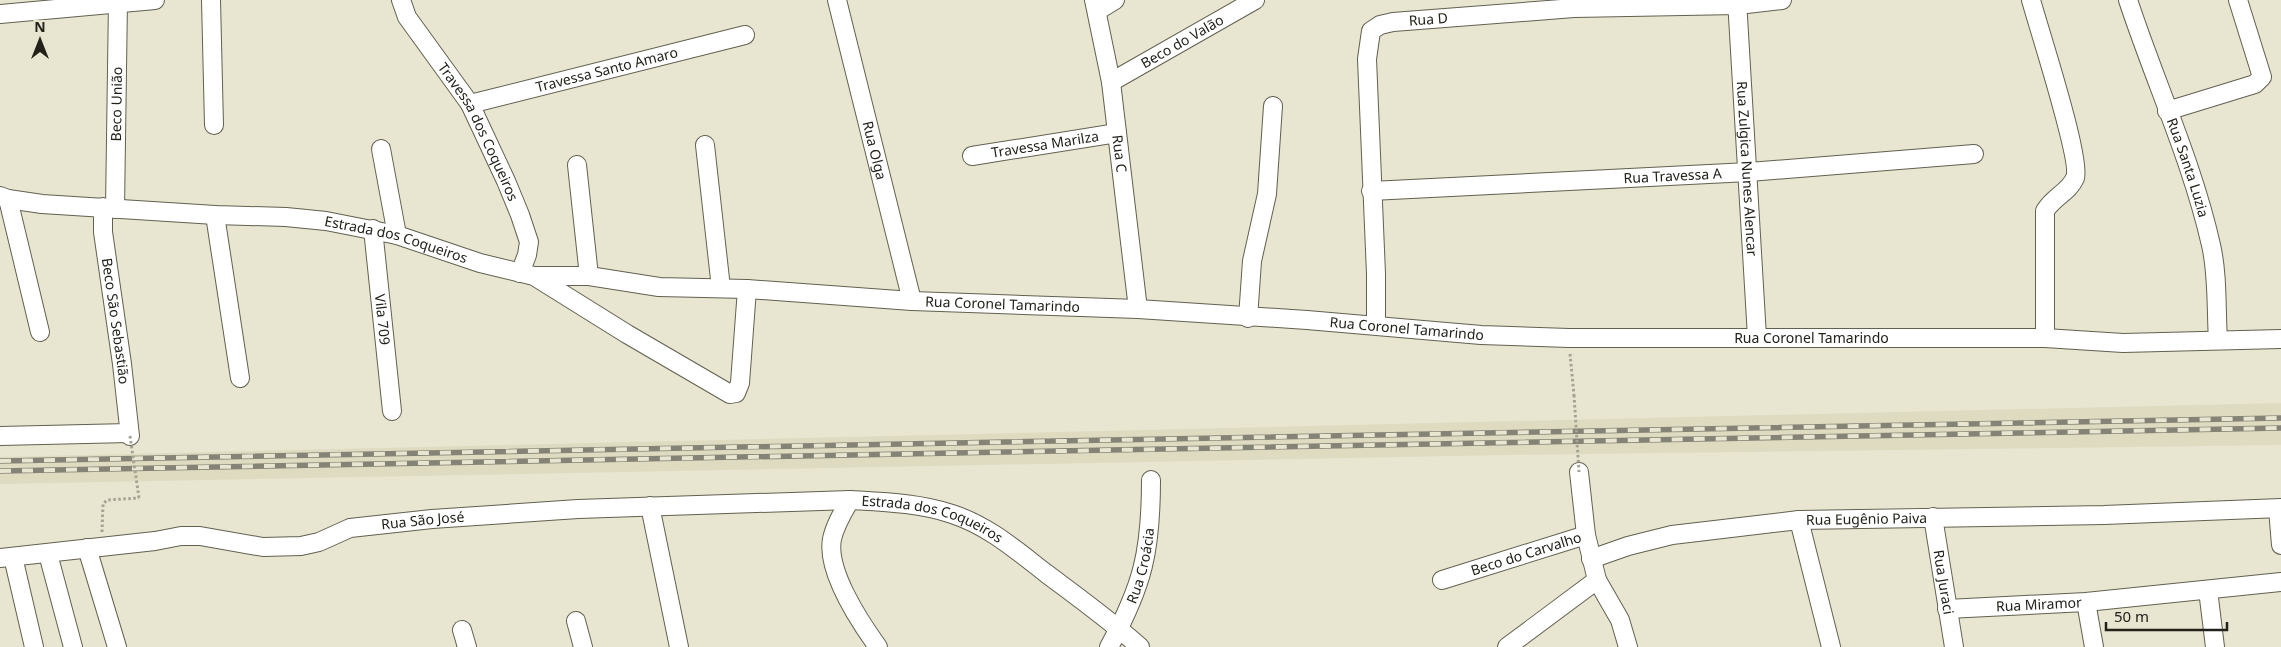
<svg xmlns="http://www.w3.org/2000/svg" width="2281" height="647" font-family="'Noto Sans',sans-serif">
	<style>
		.built { fill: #dedbc0 }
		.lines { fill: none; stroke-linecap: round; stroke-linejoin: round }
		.street-casing { stroke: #62604f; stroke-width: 20 }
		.path { stroke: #a5a394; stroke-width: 3; stroke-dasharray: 2.5 2.5; stroke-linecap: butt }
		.street { stroke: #fff; stroke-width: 18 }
		.rail-casing { stroke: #858376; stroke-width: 5.5 }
		.rail { stroke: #e8e5d1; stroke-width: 4; stroke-dasharray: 11; stroke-linecap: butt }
		.path-bridge { stroke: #a5a394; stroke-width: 3; stroke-dasharray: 2.5 2.5; stroke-linecap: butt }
		.labels { text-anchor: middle; stroke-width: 4.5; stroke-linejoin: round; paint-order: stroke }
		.street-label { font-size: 14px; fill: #22211a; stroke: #e8e5d1 }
	</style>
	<rect width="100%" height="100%" fill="#e8e5d1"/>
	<path class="built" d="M2281,403V445L1504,455L0,484V457Z"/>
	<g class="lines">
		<defs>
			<g id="street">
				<path d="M211,0L214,125"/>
				<path id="s1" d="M401,0L407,17L470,104L506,181L520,215L529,242L527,255L520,273"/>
				<path id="s2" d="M837,0L912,301"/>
				<path id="s3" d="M1094,0L1111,82L1138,309"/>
				<path id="s4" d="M1737,0L1757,337"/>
				<path d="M2031,0C2038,26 2082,161 2075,178C2069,192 2053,197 2045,211V338"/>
				<path id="s5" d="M2128,0C2155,82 2192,161 2211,245C2218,275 2216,310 2218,340"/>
				<path d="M1097,11L1115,0"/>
				<path d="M0,14L155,0"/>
				<path id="s6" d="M1111,82L1255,0"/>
				<path id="s7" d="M470,104L745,35"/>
				<path d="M2167,111L2255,84L2262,77L2238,0"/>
				<path d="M705,145L721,288"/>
				<path d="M381,149L397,235"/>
				<path id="s8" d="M972,156L1117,133"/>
				<path d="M577,165L589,276"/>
				<path id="s9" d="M1371,191L1749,172L1974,154"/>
				<path id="s10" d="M0,196L8,199L42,204L215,215L286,217L326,221L397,235L480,263L534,276L627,334L730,394L736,393L740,383L747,289"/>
				<path d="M8,199L40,332"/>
				<path id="s11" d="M103,207V232L122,364L130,436"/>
				<path id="s12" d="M115,209L118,0"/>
				<path d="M215,215L240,378"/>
				<path id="s13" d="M373,229L392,411"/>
				<path id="s14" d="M534,276H589L659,287L747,289L912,301L1138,309L1307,320L1481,335L1569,338H2045L2123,343L2281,339"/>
				<path d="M1248,318L1252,261L1267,194L1273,106"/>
				<path id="s15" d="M1376,325V274L1367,59L1371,31L1380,25L1393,22L1574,8L1738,5L1782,0"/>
				<path d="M0,436L129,433"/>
				<path d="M1579,472L1586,535"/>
				<path d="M850,500C843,512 835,525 832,539C826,571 860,622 878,647"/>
				<path d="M650,506L679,647"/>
				<path d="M2278,509L2281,545"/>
				<path id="s16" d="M1933,517L1954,647"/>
				<path d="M1799,520L1831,647"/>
				<path d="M87,548L117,647"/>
				<path d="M48,554L73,647"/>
				<path d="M13,557L34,647"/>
				<path id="s17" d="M0,558L155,541L181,536H200L263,547L301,546L319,542L350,528L432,519L578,509L850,500C884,502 919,503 952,514C989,526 1017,551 1047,574C1079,598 1111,621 1140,647"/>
				<path id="s18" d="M1591,559L1628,546L1672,535L1799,520L2104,515L2281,508"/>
				<path id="s19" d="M1442,580L1586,535L1597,580L1507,647"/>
				<path d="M1597,580L1620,620L1628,647"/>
				<path d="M2208,590L2215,647"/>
				<path d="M2086,602L2094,647"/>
				<path id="s20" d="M1947,609L2086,602L2281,582"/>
				<path d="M576,621L583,647"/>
				<path d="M462,630L467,647"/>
				<path id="s21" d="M1109,647C1143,585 1151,551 1151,480"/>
			</g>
		</defs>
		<use href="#street" class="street-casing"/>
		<path class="path" d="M1570,354L1574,395
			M102,532L103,504L107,500L139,498"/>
		<use href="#street" class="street"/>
		<defs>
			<path id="rail" d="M0,461L2281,418
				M0,471L2281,428"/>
		</defs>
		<use href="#rail" class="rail-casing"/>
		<use href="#rail" class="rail"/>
		<path class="path-bridge" d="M1574,395L1579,472
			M130,436L139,498"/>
	</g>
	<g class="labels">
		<g class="street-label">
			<text dy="5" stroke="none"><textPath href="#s15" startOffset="354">Rua D</textPath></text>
			<text dy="5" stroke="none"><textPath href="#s6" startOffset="82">Beco do Valão</textPath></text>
			<text dy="5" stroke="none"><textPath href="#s7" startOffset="141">Travessa Santo Amaro</textPath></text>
			<text dy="5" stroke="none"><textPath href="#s12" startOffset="105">Beco União</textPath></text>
			<text dy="5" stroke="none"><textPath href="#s1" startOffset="154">Travessa dos Coqueiros</textPath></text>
			<text dy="5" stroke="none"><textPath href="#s8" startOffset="74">Travessa Marilza</textPath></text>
			<text dy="5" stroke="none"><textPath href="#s2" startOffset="155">Rua Olga</textPath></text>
			<text dy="5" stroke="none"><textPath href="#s3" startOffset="156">Rua C</textPath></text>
			<text dy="5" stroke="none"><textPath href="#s5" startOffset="178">Rua Santa Luzia</textPath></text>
			<text dy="5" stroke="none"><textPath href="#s4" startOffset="169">Rua Zulgica Nunes Alencar</textPath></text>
			<text dy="5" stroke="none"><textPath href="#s9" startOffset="302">Rua Travessa A</textPath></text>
			<text dy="5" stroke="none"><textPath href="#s10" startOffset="400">Estrada dos Coqueiros</textPath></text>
			<text dy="5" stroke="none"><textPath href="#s14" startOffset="470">Rua Coronel Tamarindo</textPath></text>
			<text dy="5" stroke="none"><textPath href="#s13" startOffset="91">Vila 709</textPath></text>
			<text dy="5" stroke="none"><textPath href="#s11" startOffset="115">Beco São Sebastião</textPath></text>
			<text dy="5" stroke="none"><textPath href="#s14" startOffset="875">Rua Coronel Tamarindo</textPath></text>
			<text dy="5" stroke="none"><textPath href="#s14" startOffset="1280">Rua Coronel Tamarindo</textPath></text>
			<text dy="5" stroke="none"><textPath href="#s18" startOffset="280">Rua Eugênio Paiva</textPath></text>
			<text dy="5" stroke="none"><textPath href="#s17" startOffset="429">Rua São José</textPath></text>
			<text dy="5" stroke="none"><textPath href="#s17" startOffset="942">Estrada dos Coqueiros</textPath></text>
			<text dy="5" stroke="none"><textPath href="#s19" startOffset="88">Beco do Carvalho</textPath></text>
			<text dy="5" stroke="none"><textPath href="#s21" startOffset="88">Rua Croácia</textPath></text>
			<text dy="5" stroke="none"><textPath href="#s16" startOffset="66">Rua Juraci</textPath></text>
			<text dy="5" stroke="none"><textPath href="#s20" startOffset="92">Rua Miramor</textPath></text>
		</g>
	</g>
	<g transform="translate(40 40)" stroke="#e8e5d1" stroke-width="4" paint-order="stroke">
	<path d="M0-4L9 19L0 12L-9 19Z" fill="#22211a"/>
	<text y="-8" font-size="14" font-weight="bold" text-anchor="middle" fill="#22211a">N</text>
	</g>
	<path d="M2106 622v8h121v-8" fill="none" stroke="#22211a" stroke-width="2.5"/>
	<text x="2114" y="622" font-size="15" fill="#22211a" stroke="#e8e5d1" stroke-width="4" paint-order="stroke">50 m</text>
</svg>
